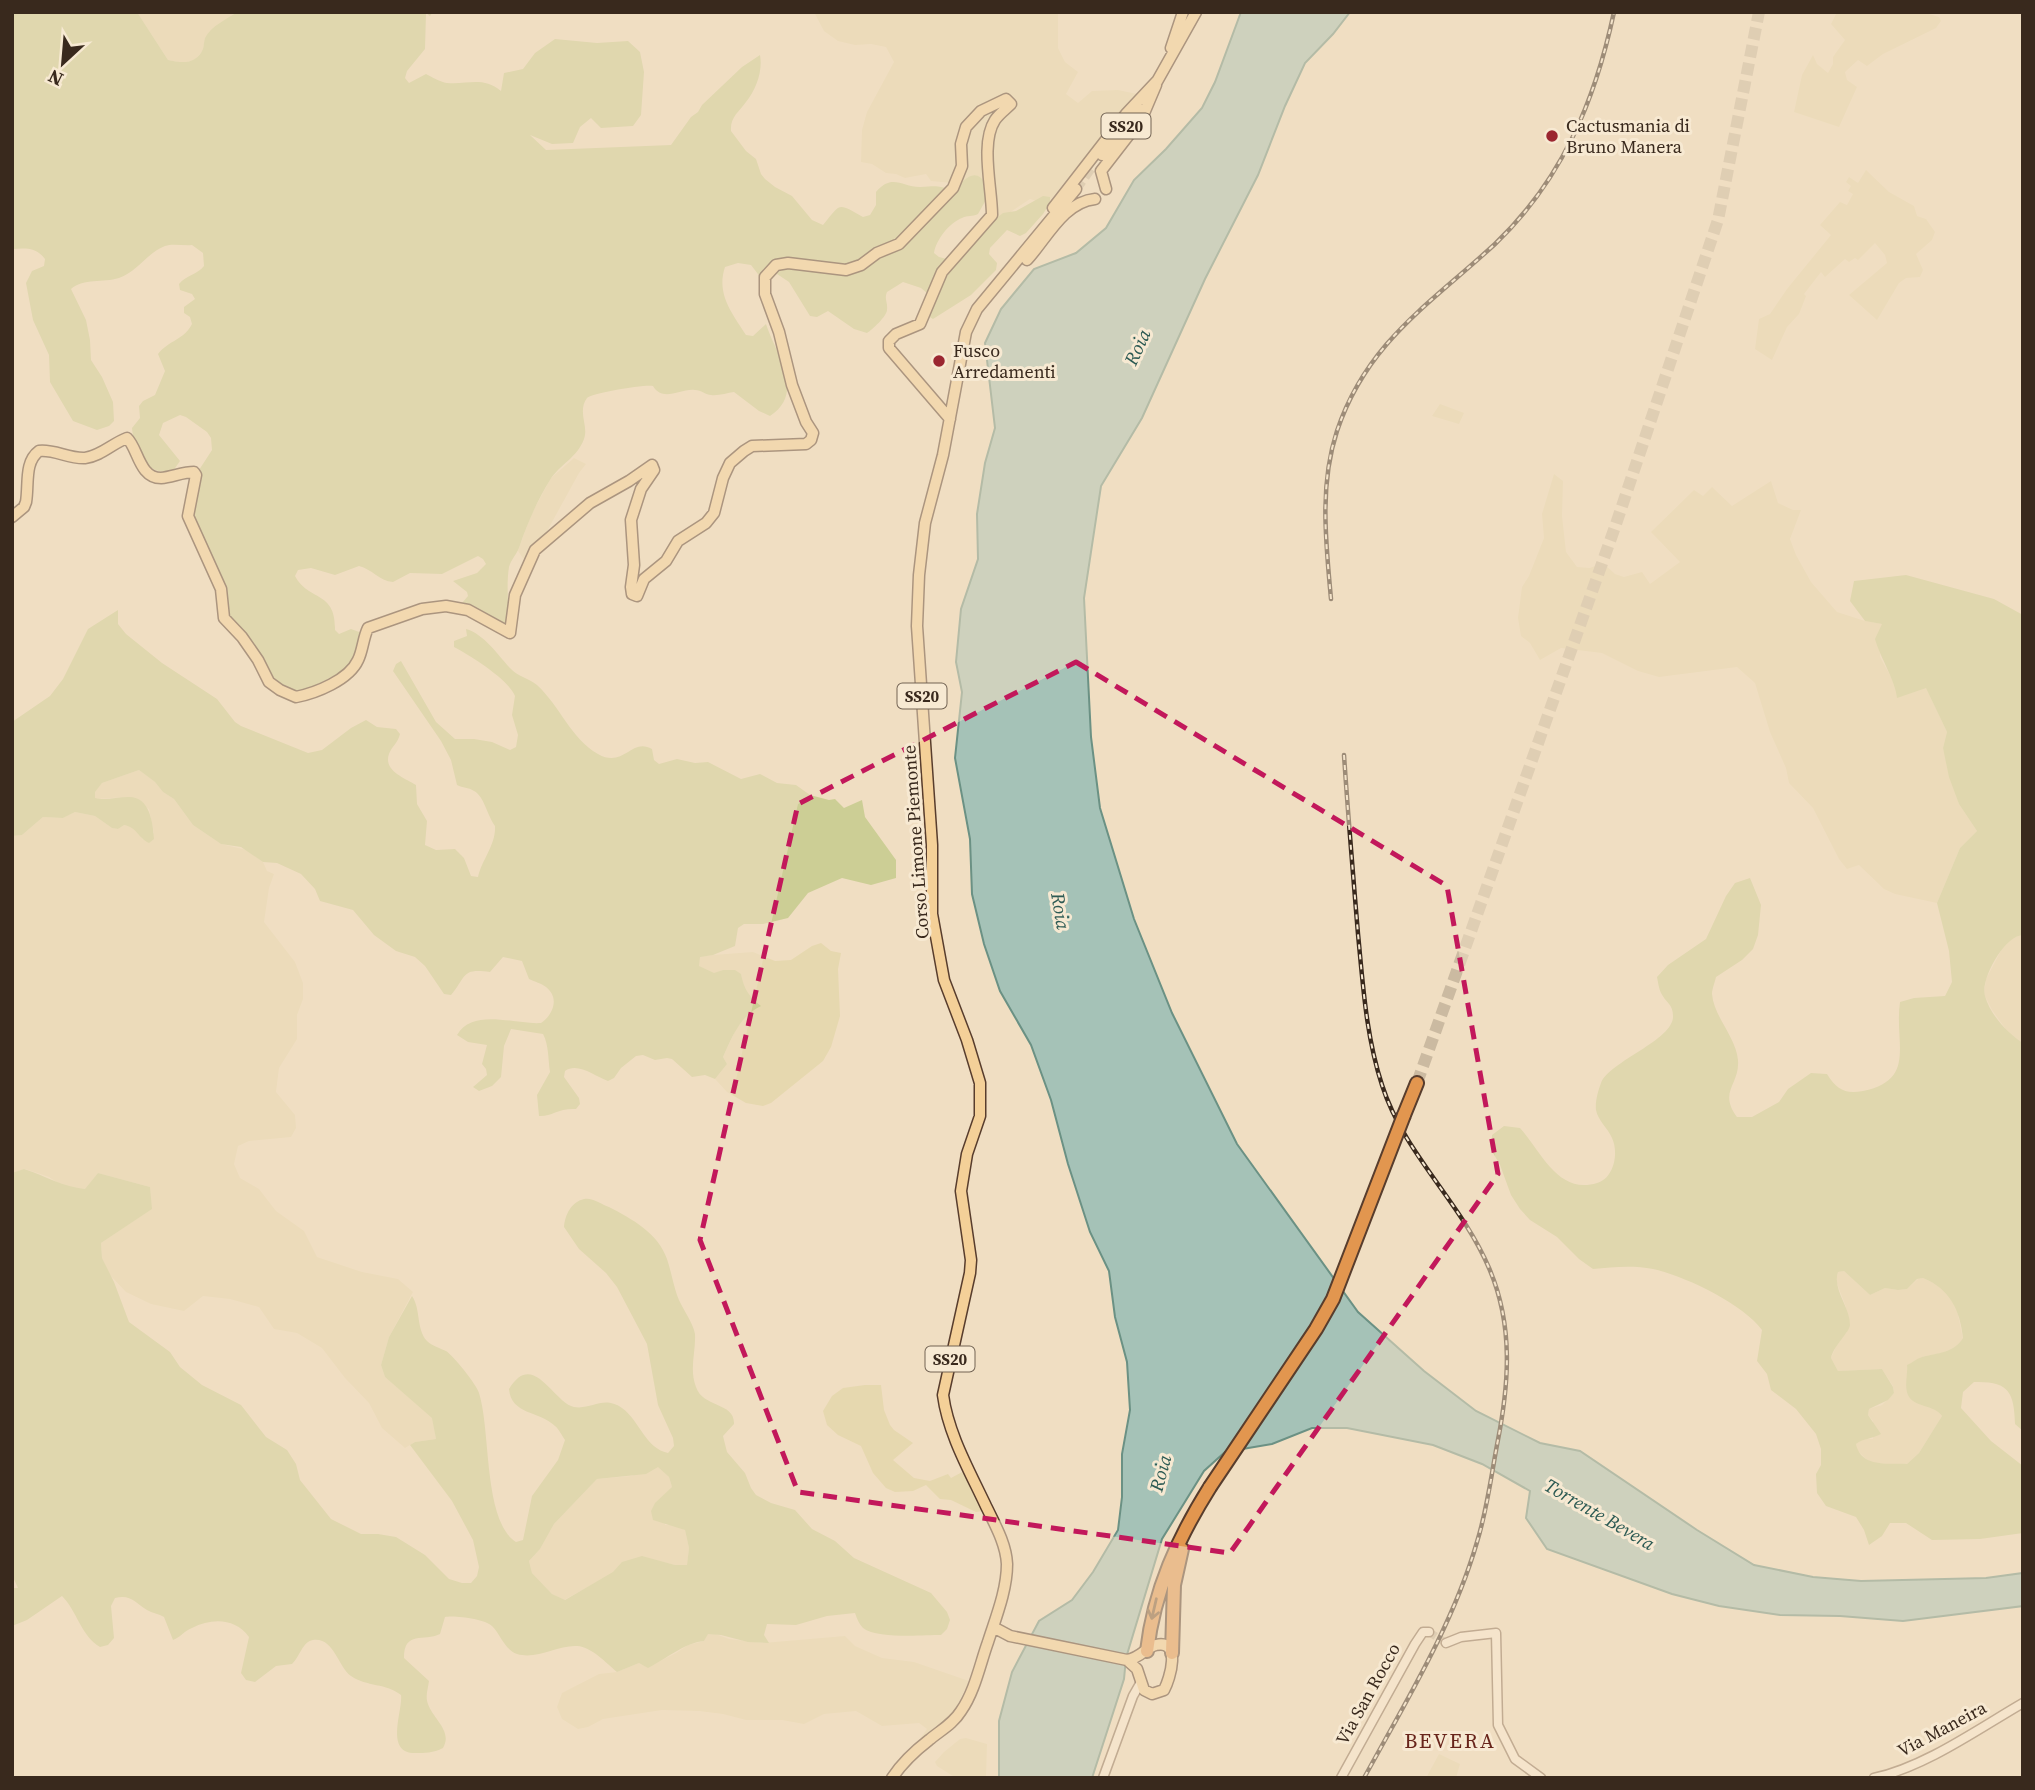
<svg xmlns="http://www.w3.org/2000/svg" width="2035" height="1790" font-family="'Source Serif 4',serif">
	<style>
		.farmland { fill: #e6d8af }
		.green { fill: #ccce95; fill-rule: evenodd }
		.water { fill: #a5c2b7; stroke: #6b9184; stroke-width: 2 }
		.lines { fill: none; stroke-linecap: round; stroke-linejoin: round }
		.minor-tunnel { stroke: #cbbaa1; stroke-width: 8; stroke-dasharray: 8 4; stroke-linecap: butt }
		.major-tunnel { stroke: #cbbaa1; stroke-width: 10; stroke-dasharray: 10 5; stroke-linecap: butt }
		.highway-tunnel { stroke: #cbbaa1; stroke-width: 12; stroke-dasharray: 12 6; stroke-linecap: butt }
		.minor-casing { stroke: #8a6f58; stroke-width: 11 }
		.major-casing { stroke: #583d2d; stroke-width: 13 }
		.highway-casing { stroke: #583d2d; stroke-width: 16 }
		.minor { stroke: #faecd6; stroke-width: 8 }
		.major { stroke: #f4d098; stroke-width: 10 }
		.highway { stroke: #e2964f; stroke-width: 12 }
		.rail-casing { stroke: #39291d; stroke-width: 4.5 }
		.rail { stroke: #f7e9d2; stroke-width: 2; stroke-dasharray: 5; stroke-linecap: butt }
		.highway-bridge-casing { stroke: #583d2d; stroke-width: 16; stroke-linecap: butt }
		.highway-bridge { stroke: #e2964f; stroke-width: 12 }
		.oneway { stroke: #7d5531 }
		.marked { fill: none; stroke: #c2185b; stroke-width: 5; stroke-dasharray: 14 9; stroke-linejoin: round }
		.poi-dot { fill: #9b2630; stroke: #f7e9d2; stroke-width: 2.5 }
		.labels { text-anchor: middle; stroke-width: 6; stroke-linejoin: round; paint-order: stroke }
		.shield { fill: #f7e9d2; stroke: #726353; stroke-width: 2 }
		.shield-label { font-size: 16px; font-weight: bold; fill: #39291d }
		.poi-label { font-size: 18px; fill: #39291d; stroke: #f7e9d2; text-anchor: start }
		.street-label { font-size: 18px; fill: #39291d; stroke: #f7e9d2 }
		.water-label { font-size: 19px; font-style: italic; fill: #2c5a53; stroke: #f7e9d2 }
		.quarter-label { font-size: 21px; letter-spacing: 2px; fill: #68251b; stroke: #f7e9d2 }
	</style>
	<rect width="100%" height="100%" fill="#f0dec2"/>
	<path class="farmland" d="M137,12H237L225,20L205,38L203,50L195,60L183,63L168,60Z
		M814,12H1058V48L1065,62L1078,72L1066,94L1078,103L1092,91L1118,90L1142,95L1107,129L1047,204L1030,199L1012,211L993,227L985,218L991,194L966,189L952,183L931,181L926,174L905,178L896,174L886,173L872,164L861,162L862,130L867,112L894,62L886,47L871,44L855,45L838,41L824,31Z
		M1837,12H1922L1939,17L1941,21L1936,28L1883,54L1867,66L1858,60L1845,72L1847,80L1857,87L1839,127L1794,112L1802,75L1813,55L1817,64L1828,73L1833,64V57L1845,40L1831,24Z
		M1866,170L1889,192L1914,206L1917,216L1926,219L1935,232L1932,240L1916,254L1923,270L1920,277L1906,278L1899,283L1877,320L1849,295L1887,263L1885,255L1875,243L1858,260L1855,258L1849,262L1845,259L1825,277L1821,272L1804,294L1806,296L1799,314L1787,327L1772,360L1755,349L1759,319L1770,314L1787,289L1831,235L1820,225L1840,202L1847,205L1853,194L1848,191L1851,186L1846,182L1849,177L1858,183Z
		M1440,404L1464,413L1459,424L1432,416Z
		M574,458L586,464L579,473L546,533L525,561L518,551L531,515L551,478Z
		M1554,474L1563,481L1562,516L1566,552L1577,567L1590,568L1603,563L1615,574L1624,577L1642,572L1650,584L1680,562L1651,532L1694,490L1703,496L1712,487L1732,506L1771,481L1778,503L1793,510H1801L1790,539L1796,555L1811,582L1837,612L1865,621L1883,624L1880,657L1897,688L1898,697L1926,687L1947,732L1943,748L1959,804L1977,831L1960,848L1937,903L1895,894L1884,889L1859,865L1847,869L1839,859L1813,808L1789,783L1786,768L1770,732L1755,683L1737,667L1659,677L1638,671L1602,653L1561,648L1540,660L1530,643L1521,636L1518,618L1522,587L1529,576L1544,538L1542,514Z
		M139,770L155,782L163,792L174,799L193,825L221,844L247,850L263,862L267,871L274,874L269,888L264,922L295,962L303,983V999L297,1015V1039L279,1068L276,1092L295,1115L296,1128L291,1137L249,1141L238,1146L234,1164L240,1178L259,1189L276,1211L304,1231L317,1257L362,1272L398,1279L413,1292L389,1337L381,1365L385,1377L433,1418L436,1439L415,1442L405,1448L382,1428L369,1403L345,1378L322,1348L297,1333L274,1329L259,1307L230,1299L203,1296L184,1311L151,1304L126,1292L109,1274L102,1258L101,1243L151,1209L150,1187L98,1173L86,1189L64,1187L49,1177L25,1169L12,1173V836L22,835L43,817L63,818L75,812L95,816L112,828L118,829L123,825L130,826L136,829L143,840L154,833L149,809L127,797L95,799L94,792L102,783Z
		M2016,935H2023V1043L2010,1035L1992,1010L1984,994L1986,979L2004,945Z
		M821,943L831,951L841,953L838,969L840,1016L831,1047L823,1061L771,1103L763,1106L746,1103L727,1092L715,1079L727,1064L723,1057L736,1029L750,1011L760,1006L750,997L743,987L741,974L723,970L714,974L698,966L700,956L753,952L775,961L791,960L812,946Z
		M1844,1271L1870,1295L1885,1288L1898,1290L1907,1289L1918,1279L1923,1278L1942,1287L1956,1305L1963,1339L1959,1345L1943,1353L1922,1357L1907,1366V1391L1917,1403L1936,1409L1942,1416L1919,1453L1907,1464H1875L1866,1459L1857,1450L1856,1444L1863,1439H1873V1421L1868,1415L1869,1409L1882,1405L1894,1393L1893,1386L1882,1369L1838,1371L1831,1358L1839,1340L1847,1332L1846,1307L1836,1281L1838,1272Z
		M865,1385H881L884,1410L890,1425L894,1430L913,1443L893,1460L914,1478L930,1481L948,1474L951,1478L966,1470L979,1498L983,1511L976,1512L951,1500L940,1499L926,1485L913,1491L895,1492L886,1488L873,1473L861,1446L838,1435L827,1425L823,1411L832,1396L843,1388Z
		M658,1466L669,1477L672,1487L665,1525H675L685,1530L689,1548L687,1566L675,1565L642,1557L564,1600L552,1594L532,1573L529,1561L540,1549L554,1524L597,1479L631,1476Z
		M713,1633L729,1639L763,1643L845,1636L855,1646L882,1658L914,1662L969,1681L952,1716L913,1749L927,1729L919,1723L882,1726L856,1711L824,1714L804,1724L782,1720H746L723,1714L699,1711L662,1710L603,1719L588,1727L578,1729L562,1719L557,1707L562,1693L599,1674L617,1672L639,1663L648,1667L676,1653L688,1645L704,1641L707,1634Z
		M966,1738L987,1744L986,1778H956L937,1766L935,1762L944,1752L960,1739Z
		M1439,1754L1460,1764L1456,1778H1426Z"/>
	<path class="green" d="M12,12H137L168,60C182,63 196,65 203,49C204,45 204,41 205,38C211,26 227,19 237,12H433L430,16L426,13L425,49L407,71L405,78L409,83L426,74C432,77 440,82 447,83C467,85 483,76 501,91L504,73L523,69L535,53L555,39L597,43L628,41L640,52L644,72L641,115L633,126L601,128L591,118L580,127L573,143L552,144L530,135L546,150L671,145L691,117L698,112L702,105L742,67L760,55C763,71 756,90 746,102C739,112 730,117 731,131L746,151L756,159L761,174L765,179L775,187L792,196L812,220L823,225C841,203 837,202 863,217L870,215L876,205V192C892,173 902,187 920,187C937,186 937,185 954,191C963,180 976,165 986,185L987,198L978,214C972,217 968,215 962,218C949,223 936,240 934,253L939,257L951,260L998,217L1003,213L1016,211L1043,196L1050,197V203L1043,214L1026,233L1020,236L1007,230L990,248L989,254L997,263L996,270L971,295L933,319L928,316L933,298L921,288L903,282L887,292C884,300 888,302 887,310C887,316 872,330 867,333L854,329L828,311L817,317L810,316L789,282L777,274L761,278L751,265L738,263L725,267C716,294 732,313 746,335L753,336L766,324C776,355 806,392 770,416L759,411L734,392C727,393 718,396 711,395C706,395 701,390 695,390C681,388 663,403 653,386C646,384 591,393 587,398C577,412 589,426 584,439C577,458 560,464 550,480C537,501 527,524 519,548C516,555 511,560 509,567C506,586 509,606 508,626L464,606L462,603L468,596L467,592L453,581L477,573L486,564L483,559L478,556L442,574L410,573L393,582C379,581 372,569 359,566L335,575L311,568L298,570L295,576C309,602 336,590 335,630L339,634L351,629L362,633L358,653L351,667L300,693L281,686L273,681L229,618L226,604L227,588L192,519L199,470L212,450L211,438L207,432L186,417L180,415L163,423L159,435L180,461L173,471C146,477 134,451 132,428L140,418L139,406L143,401L155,395L165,371L158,354C169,340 184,340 192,324L190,317L184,313V307L195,299L192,294L180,290L179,284C186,275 197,275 204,266L203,253L192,245C183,246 173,243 165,246C147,253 137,272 119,278C103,283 84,278 71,289L86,320L90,340L91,360L102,377L113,402L114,421L109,426L97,430L73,421L50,382L49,355L33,320L26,283L32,271L44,266L45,259C36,247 26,248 12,249Z
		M1906,575L1994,599L2023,615V935C2005,935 1980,979 1985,996C1990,1014 2007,1033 2023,1043V1431L2015,1424C2014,1392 2009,1381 1974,1382L1963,1392L1961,1408L1991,1441L2023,1466V1533L1980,1539L1932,1540L1906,1523H1890L1882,1536L1869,1545L1864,1530L1856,1517L1826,1506L1817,1493L1816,1474L1821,1465V1449L1816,1434L1796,1409L1771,1390L1767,1374L1757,1361L1762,1330C1743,1304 1685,1276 1653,1269C1633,1265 1613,1267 1593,1269L1579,1259L1557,1237L1530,1220L1520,1209L1511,1195L1500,1165L1492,1151V1135L1504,1126L1520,1128C1541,1151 1558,1195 1597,1183C1614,1178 1619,1153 1612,1138C1608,1128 1598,1121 1596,1110C1595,1102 1598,1091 1601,1083C1610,1061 1674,1040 1673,1016C1673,1004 1666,1003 1661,993C1659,989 1658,982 1657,977L1668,965L1706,939L1726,896L1735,883L1750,878L1761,905L1758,935L1753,949L1742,960L1716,977C1715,982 1712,989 1712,994C1714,1017 1736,1037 1738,1060C1740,1085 1718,1091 1737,1117H1752L1779,1102L1788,1089L1811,1073L1827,1074C1837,1090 1845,1094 1863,1091C1917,1080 1894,1043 1900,1002L1914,998L1945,996L1952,982L1949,951L1937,903L1960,848L1977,831L1959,804L1949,777L1943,748L1947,732L1926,688L1897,698C1896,682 1880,657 1875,639L1882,624L1865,621L1850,601L1854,581ZM1844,1271L1870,1295L1885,1288L1898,1290L1907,1289L1917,1279L1923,1278C1950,1289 1960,1310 1963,1338C1954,1353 1937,1353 1922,1357C1916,1359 1912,1363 1907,1365C1908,1374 1904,1386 1908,1395C1914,1408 1934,1404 1942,1416L1919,1453L1907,1464C1888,1463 1861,1468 1856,1444C1864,1438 1872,1439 1881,1434L1868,1415L1869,1409L1888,1400L1894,1393L1893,1387L1882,1369L1838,1371L1831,1358C1834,1345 1849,1333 1850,1325C1850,1307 1832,1289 1838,1272Z
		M118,610V624L126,634L162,663L217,699L235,722L241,726L308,753L322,750L351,728L366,720L377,727L396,729L400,734C398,743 392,746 389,754C383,771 405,778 416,785L417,804L427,821L425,845L436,850L455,849L464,858L471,876L478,877C482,859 496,845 495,826C487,815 484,796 474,791C468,787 463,788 457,785L451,760L441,741L393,671L396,664L401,661L436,722L455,739H474L492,742L510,750L516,747L518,735L512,715L515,696C508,679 471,656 454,647V641L467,636L466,629C484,634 498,655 510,668C518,677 529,678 537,685C560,706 571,739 598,754C624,769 631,737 652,749L654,760L659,764L677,759L695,763L708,762L741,779L760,774L777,783L796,785L810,795L829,800L835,799L844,808L862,800L865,817L896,860V878L871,885L842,878L808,893L788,918L763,924H744L738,928L735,946L713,955L700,957L699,966L714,973L723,970H735L741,974C744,990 749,996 761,1006C740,1016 732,1037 723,1057L727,1064L715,1079L705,1075L692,1077L672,1059L667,1058L655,1060L643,1055L636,1056L621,1068L614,1078L608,1081C594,1076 578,1062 565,1071L564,1077L579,1098L580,1104L576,1109C558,1108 551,1117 539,1116L537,1095L550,1072C548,1060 549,1045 543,1034L511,1029L504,1046L501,1077L492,1086L479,1091L473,1087L487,1075L486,1069L482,1064L487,1045L468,1042L457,1035C473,1007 516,1025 541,1023C553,1015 560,998 546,987C541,983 535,982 529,979L522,961L503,957L490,972C461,968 467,976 451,995L444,994L425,966L415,957L396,951L374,935L353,910L320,901L315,889L301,874L277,863L263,862L241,847L221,844L193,825L174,799L163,792L155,782L139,770L102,783L95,792V798C105,801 117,797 128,797C150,796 153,823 154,839L149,843C138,838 137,827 124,825L118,829L112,828L95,816L75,812L63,818L43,817L22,835L12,836V722L50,696L63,679L88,629Z
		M24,1169C46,1176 63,1187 85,1189L98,1173L150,1187L152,1209L101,1243L102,1258L114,1282L129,1322L170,1352L180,1367L202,1385L241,1405L266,1437L287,1450L296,1464L300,1480L331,1519L361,1534H378L396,1537L425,1555L449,1579L462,1583H471L477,1576L479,1567L473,1540L452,1501L410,1445L415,1442L436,1439L432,1418L385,1377L381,1365L389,1337L412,1296C421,1309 416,1329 427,1341C432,1346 440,1348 446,1351C453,1355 477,1385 479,1393C491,1430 483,1521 516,1542L523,1540L532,1496L558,1460L565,1440C562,1436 559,1429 555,1426C540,1411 511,1415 509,1389C533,1349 553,1402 574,1407C592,1410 603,1395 622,1408C640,1421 645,1448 668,1453L674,1446L673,1438L658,1405L647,1344L617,1287L606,1273L579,1249L564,1227C565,1215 571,1202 584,1199C592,1197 601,1204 609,1207C632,1219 658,1233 667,1259C671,1271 673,1283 677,1295C681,1307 693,1322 695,1334C696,1352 689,1369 696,1387C703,1408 735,1402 734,1424L723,1436L727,1452L745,1473L751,1488L756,1495L771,1503L795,1510L812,1529L835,1541L854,1558L931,1593L947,1612L950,1620L947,1629L941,1635C923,1635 877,1639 863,1628C859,1624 857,1619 855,1613L827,1616L796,1625L767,1624L764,1635L769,1643L748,1642L721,1635L708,1634L704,1641C684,1643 666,1659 648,1668L639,1663L617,1672C606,1663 592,1647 577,1646C557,1645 537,1660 517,1654C504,1649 501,1635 492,1626C485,1619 454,1615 445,1617L440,1634C424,1642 404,1630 404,1658L429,1681C428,1689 425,1696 428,1704C433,1719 453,1731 443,1748C433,1753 425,1753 415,1753C384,1753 403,1711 401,1695C386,1683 367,1687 351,1676C338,1667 334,1637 313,1640C302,1642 300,1657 292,1664L276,1666L255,1682L246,1680L241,1673L249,1637C235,1618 212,1618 192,1628C184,1631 181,1637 173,1640L164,1617C159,1614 152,1613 147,1610C135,1603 131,1594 115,1598L111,1606L114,1638L108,1645L100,1647C81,1636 77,1611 62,1596L27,1620L12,1626V1588H18L12,1575V1173ZM658,1467L669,1477L672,1487L655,1503L651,1511L653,1520L685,1530L689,1548L687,1565H675L642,1556L622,1562L613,1572L565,1600L552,1594L532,1573L529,1561L540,1549L554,1524L597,1479L646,1474Z"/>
	<path class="water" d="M1241,12H1350L1333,34L1305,63L1285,106L1258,175L1205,279L1142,418L1101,486L1084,598L1091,737L1100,808L1134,919L1172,1013L1237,1144L1358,1312L1424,1371L1476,1411L1540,1443L1580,1451L1697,1530L1754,1565L1813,1577L1861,1581L1986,1578L2023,1573V1606L1903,1621L1840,1616L1780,1615L1719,1606L1672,1594L1547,1549L1526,1518L1530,1491L1482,1464L1433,1445L1347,1428H1312L1272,1444L1225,1452L1204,1471L1162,1539L1126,1658L1124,1679L1092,1778H999V1721L1012,1672L1039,1621L1072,1600L1093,1572L1118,1530L1122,1497V1454L1130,1410L1127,1362L1115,1317L1109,1271L1090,1232L1068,1164L1051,1100L1031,1045L1000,991L984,944L972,894L970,839L955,758L962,692L956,662L961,609L978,559L977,514L985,463L995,428L985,343L1001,309L1034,269L1076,253L1106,228L1134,180L1166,149L1202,108L1215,82Z"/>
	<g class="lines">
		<path class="minor-tunnel" d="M1429,1632L1446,1643"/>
		<path class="major-tunnel" d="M1076,189L1091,168"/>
		<path class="highway-tunnel" d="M1417,1083L1615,527L1718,220L1759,12"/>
		<defs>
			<path id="minor" d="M1446,1643L1461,1637L1496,1633L1498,1725L1515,1759L1541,1778
				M1103,1778L1133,1696L1141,1682
				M1341,1778L1415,1644L1423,1632H1429
				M1874,1778C1925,1767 1978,1729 2023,1703"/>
			<path id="major" d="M1171,48L1183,12
				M1155,85L1196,12
				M1102,155L1139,109
				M1106,189L1101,171L1142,118L1156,85
				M1053,208L1126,114L1157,81
				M1027,260C1047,238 1064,202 1095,199
				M12,517L24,507L26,502C29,485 24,462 39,451C54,449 69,459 85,458C101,456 113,443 127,438C138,448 139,478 161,478C172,477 183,472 194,472L196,475L188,516L221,589L224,618L242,637L258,660L269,682L280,690L296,697C316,693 349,680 358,660C363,650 363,638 368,628L422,609L446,606L468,610L510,633L515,595L535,550L590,503L629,481L652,465L654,470L641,489L631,520L634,565L631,587L632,594L637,596L644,579L666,561L678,541L706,523L714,513L723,478L730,463L744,451L752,446L806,444L811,440L813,433L806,422L792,385L779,332L765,294V277L776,265L788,263L846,270L861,265L877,253L899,244L953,188L962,166L961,144L966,127L981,111L1006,99L1011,104C1006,109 999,114 995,120C980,143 992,188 992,215L942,272L920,324L896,334L889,341V348L950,419
				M993,1627L1010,1636L1127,1660C1141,1658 1146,1647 1156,1645C1182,1639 1170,1679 1164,1690L1152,1694L1144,1690L1137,1669L1127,1660
				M892,1778C902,1763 916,1750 929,1740C941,1730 953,1724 961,1711C975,1691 980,1664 988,1642C996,1617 1007,1590 1007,1564C1006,1543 994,1523 985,1504C969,1470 948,1433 943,1395L970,1273L971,1260L961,1191L967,1154L980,1116V1083L967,1040L944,980L932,914V845L917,626L919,575L925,523L943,455L966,332L977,309L1076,189"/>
			<path id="highway" d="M1404,1115L1417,1083
				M1147,1651C1154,1590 1178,1538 1210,1487
				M1172,1653L1174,1585L1182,1549"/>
		</defs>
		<use href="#minor" class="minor-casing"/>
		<use href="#major" class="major-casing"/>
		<use href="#highway" class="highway-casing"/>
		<use href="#minor" class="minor"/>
		<use href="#major" class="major"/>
		<use href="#highway" class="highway"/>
		<defs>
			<path id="rail" d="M1331,599C1326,543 1319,486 1337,431C1367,342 1430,304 1495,244C1562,180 1595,101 1614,12
				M1344,755C1348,815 1353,874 1358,934C1363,985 1366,1036 1382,1085C1404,1154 1461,1202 1489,1268C1514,1326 1509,1385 1497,1445C1491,1477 1487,1510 1477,1542C1453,1625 1406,1701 1364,1778"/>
		</defs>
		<use href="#rail" class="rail-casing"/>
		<use href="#rail" class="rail"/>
		<defs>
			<path id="highway-bridge" d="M1210,1487L1316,1329L1333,1299L1404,1115"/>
		</defs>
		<use href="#highway-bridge" class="highway-bridge-casing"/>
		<use href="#highway-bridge" class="highway-bridge"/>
	</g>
	<defs><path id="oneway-shaft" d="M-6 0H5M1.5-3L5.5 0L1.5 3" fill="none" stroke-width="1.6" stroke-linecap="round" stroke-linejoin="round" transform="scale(1.75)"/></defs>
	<use class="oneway" href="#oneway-shaft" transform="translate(1154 1609) rotate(103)"/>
	<path d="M0 0H2035V1790H0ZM1076,662L1447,886L1498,1174L1230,1553L798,1492L700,1240L798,804Z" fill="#f0dec2" fill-opacity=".55" fill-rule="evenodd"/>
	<path class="marked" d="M1076,662L1447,886L1498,1174L1230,1553L798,1492L700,1240L798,804Z"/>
	<g class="poi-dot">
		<circle cx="1552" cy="136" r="7"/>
		<circle cx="939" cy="361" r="7"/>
	</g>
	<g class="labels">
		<g class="shield">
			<rect x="1101.5" y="113.5" width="49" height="25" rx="5"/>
			<rect x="897.5" y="683.5" width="49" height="25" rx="5"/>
			<rect x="925.5" y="1346.5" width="49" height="25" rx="5"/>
		</g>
		<g class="shield-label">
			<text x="1126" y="132">SS20</text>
			<text x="922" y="702">SS20</text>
			<text x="950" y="1365">SS20</text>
		</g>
		<g class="poi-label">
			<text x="1566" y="132">Cactusmania di<tspan x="1566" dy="21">Bruno Manera</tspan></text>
			<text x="953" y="357">Fusco<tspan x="953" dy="21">Arredamenti</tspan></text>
		</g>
		<g class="street-label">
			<text transform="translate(916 842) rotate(-94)" y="6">Corso Limone Piemonte</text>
			<text transform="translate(1368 1694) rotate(-61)" y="6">Via San Rocco</text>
			<text transform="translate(1942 1729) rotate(-28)" y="6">Via Maneira</text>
		</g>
		<g class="water-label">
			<text transform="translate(1137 347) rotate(-66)" y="7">Roia</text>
			<text transform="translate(1061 911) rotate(80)" y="7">Roia</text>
			<text transform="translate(1160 1473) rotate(-75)" y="7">Roia</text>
			<text transform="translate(1600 1514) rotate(30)" y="7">Torrente Bevera</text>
		</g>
		<g class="quarter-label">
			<text x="1450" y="1748">BEVERA</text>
		</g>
	</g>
	<rect width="2035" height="1790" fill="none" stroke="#39291d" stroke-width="28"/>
	<g transform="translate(63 63) rotate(206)" stroke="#f7e9d2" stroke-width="5" paint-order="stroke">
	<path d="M0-5L12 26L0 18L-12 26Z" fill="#39291d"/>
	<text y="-10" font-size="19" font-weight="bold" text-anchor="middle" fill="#39291d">N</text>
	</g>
</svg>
